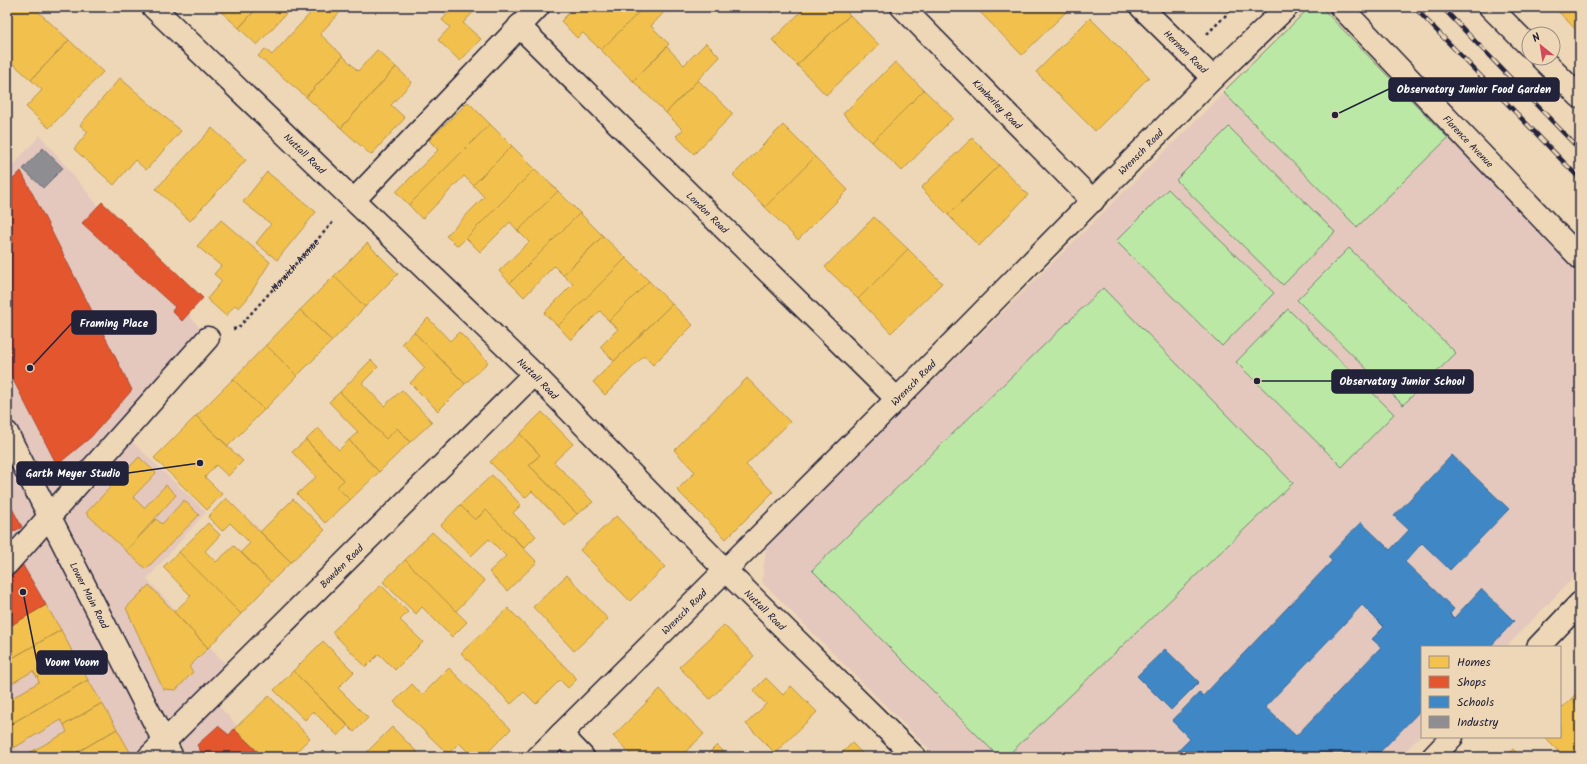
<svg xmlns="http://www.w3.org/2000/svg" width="1587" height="764" font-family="Kalam,sans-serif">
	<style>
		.built { fill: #e4c8bd }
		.green { fill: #bbe8a5; stroke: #6e8570 }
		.homes { fill: #f2c14e; stroke: #b49148 }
		.shops { fill: #e4572e; stroke: #aa4732 }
		.schools { fill: #3f88c5; stroke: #36699c; fill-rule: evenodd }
		.industry { fill: #8d8d92; stroke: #6d6d78 }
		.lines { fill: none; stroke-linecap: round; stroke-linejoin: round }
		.street-casing { stroke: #22223b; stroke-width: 25 }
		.secondary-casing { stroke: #22223b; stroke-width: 25 }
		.path { stroke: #22223b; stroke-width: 2.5; stroke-dasharray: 3 3; stroke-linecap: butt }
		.street { stroke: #eed7b7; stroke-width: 22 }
		.secondary { stroke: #eed7b7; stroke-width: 22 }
		.rail-casing { stroke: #22223b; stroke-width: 4.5 }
		.rail { stroke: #eed7b7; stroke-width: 3; stroke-dasharray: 9; stroke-linecap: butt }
		.labels { text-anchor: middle; stroke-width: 4; stroke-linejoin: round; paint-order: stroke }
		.street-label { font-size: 10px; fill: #22223b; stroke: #eed7b7 }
		.leader { fill: none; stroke: #22223b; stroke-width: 1.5 }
		.callout-dot { fill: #22223b; stroke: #eed7b7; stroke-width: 1.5 }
		.callout { fill: #22223b; stroke: #22223b; stroke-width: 1.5 }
		.callout-label { font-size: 11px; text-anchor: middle; font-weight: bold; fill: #fff }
	</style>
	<rect width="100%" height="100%" fill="#eed7b7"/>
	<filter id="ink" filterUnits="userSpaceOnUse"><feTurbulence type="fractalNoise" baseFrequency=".025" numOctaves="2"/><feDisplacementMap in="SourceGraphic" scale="8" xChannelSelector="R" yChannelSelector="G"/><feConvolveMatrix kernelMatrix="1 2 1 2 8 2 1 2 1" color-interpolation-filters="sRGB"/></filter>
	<g filter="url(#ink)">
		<path class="built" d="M1310,7H1321L1580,274V488L1574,494L1580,501V571L1506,647H1422V734L1400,757H937L762,582L766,547Z
			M40,135L208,338L124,434L206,512L147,579L234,673L210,696L265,757H7V172Z"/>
		<path class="green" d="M1310,7H1321L1448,138L1357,227L1223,92Z
			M1229,127L1335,232L1283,285L1176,180Z
			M1168,189L1274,293L1222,346L1116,241Z
			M1349,248L1456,353L1403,405L1297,300Z
			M1103,288L1293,483L1006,757H999L812,570Z
			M1288,309L1394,414L1342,467L1236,362Z"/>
		<path class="homes" d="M16,7H33L69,40L31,80L7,58V17Z
			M222,7H258L239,28L219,10Z
			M258,7H292L257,45L239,28Z
			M316,7H336L341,11L320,34L343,56L306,97L258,56L265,49L272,55Z
			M444,7H478L463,23L481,39L460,61L438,40L450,27L442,20L449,12Z
			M575,7H644L601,50L583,33L577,38L561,21Z
			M644,7L668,8L651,26L669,44L633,81L601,50Z
			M765,7H778L771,13Z
			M806,7H842L850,15L797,65L772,40Z
			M975,7H1071L1022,55Z
			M1554,7H1580V34Z
			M850,15L879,45L826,95L797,65Z
			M1090,18L1149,77L1095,131L1036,72Z
			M69,40L103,72L49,128L26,107L42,90L31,80Z
			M706,43L720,57L666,113L633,81L667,47L684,65Z
			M377,50L396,67L341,128L306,97L343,56L358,71Z
			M895,62L924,90L872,142L843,114Z
			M396,67L412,82L391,105L405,118L371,155L341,128Z
			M120,78L181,131L146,170L135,160L114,185L74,149L88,132L80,125Z
			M698,80L733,114L694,154L676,136L683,130L666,113Z
			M924,90L953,118L902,171L872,142Z
			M468,102L490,124L409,205L396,192L438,150L429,140Z
			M490,124L512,146L473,185L464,176L422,219L409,205Z
			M783,125L815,157L765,207L733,175Z
			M212,128L246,160L190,221L156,189Z
			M972,138L999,165L948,215L921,188Z
			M512,146L535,169L458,246L446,236L484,197L473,185Z
			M815,157L848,190L798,240L765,207Z
			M999,165L1028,195L979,246L948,215Z
			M535,169L558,191L518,231L510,222L480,252L466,238Z
			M267,172L316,212L277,260L256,243L271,224L243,202Z
			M558,191L580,213L510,283L499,271L529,242L518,231Z
			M580,213L603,236L563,275L554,266L524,297L510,283Z
			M874,217L908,249L858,299L825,267Z
			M221,220L270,262L247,299L239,308L235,305L226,316L207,299L222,281L214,274L221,266L197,246Z
			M603,236L626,258L558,326L544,313L573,284L563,275Z
			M367,243L398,274L365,307L334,276Z
			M908,249L942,283L891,333L858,299Z
			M626,258L649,281L609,321L600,311L571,340L558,326Z
			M334,276L365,307L332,341L300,310Z
			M649,281L672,304L614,361L600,347L618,329L609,321Z
			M672,304L693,325L653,365L644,356L605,395L593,382Z
			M300,310L332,341L297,376L266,345Z
			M428,318L450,341L459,332L488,362L465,384L414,332Z
			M414,332L465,384L438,411L410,383L425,368L402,343Z
			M266,345L297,376L264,410L233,379Z
			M371,360L378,367L362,383L384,406L402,390L432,422L410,442L397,428L386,439L340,392Z
			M747,378L790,422L746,465L773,492L726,539L677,490L695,472L674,450Z
			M233,379L264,410L228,446L196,416Z
			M340,392L386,439L397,428L410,442L379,472L349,440L358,432L329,402Z
			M542,412L573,444L554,462L593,502L577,514L529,465L540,455L520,434Z
			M196,416L243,461L228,476L216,465L205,477L222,494L207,510L154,458Z
			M318,428L339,450L349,440L379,472L350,500L337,487L344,480L306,440Z
			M520,434L540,455L529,465L577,514L565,526L532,491L525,498L490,462Z
			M306,440L344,480L337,487L350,500L325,523L297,494L316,477L292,452Z
			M139,457L156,473L133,497L144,508L166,485L176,495L126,551L86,513Z
			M492,475L521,505L513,513L536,536L524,548L486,510L475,520L460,505Z
			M226,498L291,562L271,582L241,552L250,543L230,523L222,531L208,517Z
			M293,499L325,530L291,562L260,532Z
			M184,500L199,515L146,569L126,551L156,519L162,524Z
			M460,505L475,520L486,510L537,562L507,591L489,572L506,556L489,539L471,556L441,525Z
			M616,516L665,567L630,601L580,550Z
			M208,523L220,535L205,551L216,562L234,546L271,582L241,614L179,552Z
			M432,532L485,581L456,611L405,560Z
			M179,552L241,614L208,648L174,612L191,596L163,567Z
			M405,560L467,622L452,637L422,607L416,614L383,582Z
			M567,575L608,619L574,651L533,607Z
			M149,585L208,648L189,667L193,672L176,690L163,689L126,608Z
			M381,585L408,612L400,620L423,642L395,670L379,654L366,667L332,632Z
			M46,605L61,630L7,661V628Z
			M508,608L577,679L568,688L560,680L536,704L524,692L511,704L461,653Z
			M724,625L754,656L710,699L679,667Z
			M61,630L74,655L37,677L33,671L7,686V661Z
			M323,641L354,672L338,688L368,718L354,732L293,671Z
			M74,655L88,680L7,726V701L39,682L37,677Z
			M449,668L511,729L483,757H473L459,743L448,754L394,702L412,684L422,695Z
			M293,671L348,725L338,736L313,711L305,720L274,690Z
			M766,678L783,695L791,686L817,712L775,753L746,724L766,704L753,691Z
			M88,680L102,703L64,725L61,720L7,752V726Z
			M660,689L704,734L680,757H633L613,736Z
			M1580,689V707L1572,698Z
			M269,696L310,738L291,757H286L283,754L281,757H264L234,729Z
			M1572,698L1580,707V753L1576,757H1564L1544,737H1560V710Z
			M102,703L117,729L69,757H22L67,732L64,725Z
			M392,727L422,757H362Z
			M117,729L130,752L125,757H69Z
			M852,743L866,757H838Z
			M717,745L729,757H705Z
			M1513,749L1521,757H1506Z"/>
		<path class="shops" d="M21,171L132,390L91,437L57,465L7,368V185Z
			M102,202L203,298L182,321L172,311L175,307L82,223Z
			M7,499L22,527L7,535Z
			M21,562L46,605L8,627L7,579Z
			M218,726L229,735L234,729L263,757H204L197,745Z"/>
		<path class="schools" d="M1452,455L1509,509L1450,570L1422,543L1405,562L1454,609L1450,614L1454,618L1481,589L1514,621L1490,647H1422V709L1375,757H1172L1190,739L1172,721L1200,692L1202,697L1332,561L1328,557L1361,522L1390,550L1409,530L1394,516ZM1362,605L1384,627L1372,639L1381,647L1296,736L1265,707Z
			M1165,649L1199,682L1171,710L1137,676Z"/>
		<path class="industry" d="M43,148L63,168L43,188L23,169Z"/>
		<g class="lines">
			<defs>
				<g id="street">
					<path id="s2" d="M153,7L534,374L725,570L915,757"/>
					<path id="s3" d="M902,7L1093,201"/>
					<path id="s4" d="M1141,7L1213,78"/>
					<path id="s5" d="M1341,7L1580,258"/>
					<path d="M1490,7L1529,46"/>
					<path id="s6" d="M519,26L897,399"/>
					<path d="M1541,58L1580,97"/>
					<path d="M354,200L538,7"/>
					<path d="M7,564L208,338"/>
					<path d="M1538,647L1580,603"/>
					<path d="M561,734L583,757"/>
					<path id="s7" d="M149,757L534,374"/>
					<path id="s8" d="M538,757L897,399L1213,78L1287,7"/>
					<path d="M1433,757L1452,737"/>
				</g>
				<g id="secondary">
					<path id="s9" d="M7,433L172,757"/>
				</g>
			</defs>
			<use href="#street" class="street-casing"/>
			<use href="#secondary" class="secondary-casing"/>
			<g class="path">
				<path d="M1207,34L1234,7"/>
				<path id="s1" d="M233,329L238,328L334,221"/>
			</g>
			<use href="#street" class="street"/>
			<use href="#secondary" class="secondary"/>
			<defs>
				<path id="rail" d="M1414,7L1580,179
					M1442,7L1580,150"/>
			</defs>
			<use href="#rail" class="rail-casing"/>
			<use href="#rail" class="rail"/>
		</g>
	</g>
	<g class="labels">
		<g class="street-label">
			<text dy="4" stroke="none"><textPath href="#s4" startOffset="63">Herman Road</textPath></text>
			<text dy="4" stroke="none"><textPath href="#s3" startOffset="136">Kimberley Road</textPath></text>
			<text dy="4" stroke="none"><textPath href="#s5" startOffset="185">Florence Avenue</textPath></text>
			<text dy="4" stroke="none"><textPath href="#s8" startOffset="854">Wrensch Road</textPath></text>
			<text dy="4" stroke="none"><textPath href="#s2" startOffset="211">Nuttall Road</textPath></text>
			<text dy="4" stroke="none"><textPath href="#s6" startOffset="265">London Road</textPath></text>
			<text dy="4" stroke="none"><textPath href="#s1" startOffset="90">Norwich Avenue</textPath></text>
			<text dy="4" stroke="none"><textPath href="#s2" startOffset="535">Nuttall Road</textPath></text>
			<text dy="4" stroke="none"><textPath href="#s8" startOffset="530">Wrensch Road</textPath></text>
			<text dy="4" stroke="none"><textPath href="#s7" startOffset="271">Bowden Road</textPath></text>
			<text dy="4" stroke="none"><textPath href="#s9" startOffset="182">Lower Main Road</textPath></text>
			<text dy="4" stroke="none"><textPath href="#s2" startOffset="859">Nuttall Road</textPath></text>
			<text dy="4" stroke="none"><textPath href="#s8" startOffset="206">Wrensch Road</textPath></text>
		</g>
	</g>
	<path class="leader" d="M1335 115L1389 89M30 368L72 323M1257 381L1332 381M200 463L128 473M23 592L37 662"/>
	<g class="callout-dot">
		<circle cx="1335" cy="115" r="4"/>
		<circle cx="30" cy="368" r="4"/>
		<circle cx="1257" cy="381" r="4"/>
		<circle cx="200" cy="463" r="4"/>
		<circle cx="23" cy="592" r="4"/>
	</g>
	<g class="callout">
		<rect x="1389" y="78" width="170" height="23" rx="4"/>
		<rect x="72" y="311" width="84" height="23" rx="4"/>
		<rect x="1332" y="370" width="141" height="23" rx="4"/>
		<rect x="17" y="462" width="111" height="23" rx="4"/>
		<rect x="37" y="651" width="70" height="23" rx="4"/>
	</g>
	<g class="callout-label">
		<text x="1474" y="93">Observatory Junior Food Garden</text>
		<text x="114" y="327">Framing Place</text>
		<text x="1402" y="385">Observatory Junior School</text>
		<text x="73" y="477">Garth Meyer Studio</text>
		<text x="72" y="666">Voom Voom</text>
	</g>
	<rect width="1587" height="764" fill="none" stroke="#eed7b7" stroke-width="24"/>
	<rect x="12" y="12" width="1563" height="740" fill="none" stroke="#22223b" stroke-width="1.5" filter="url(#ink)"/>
	<rect x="1421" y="646" width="140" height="92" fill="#eed7b7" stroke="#9c8f85"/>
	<rect x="1429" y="656" width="20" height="12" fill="#f2c14e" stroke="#9c8f85"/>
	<text x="1457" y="666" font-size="12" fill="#22223b">Homes</text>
	<rect x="1429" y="676" width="20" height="12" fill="#e4572e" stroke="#9c8f85"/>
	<text x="1457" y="686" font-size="12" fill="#22223b">Shops</text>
	<rect x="1429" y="696" width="20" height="12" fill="#3f88c5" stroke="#9c8f85"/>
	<text x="1457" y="706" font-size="12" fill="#22223b">Schools</text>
	<rect x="1429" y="716" width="20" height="12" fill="#8d8d92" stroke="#9c8f85"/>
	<text x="1457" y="726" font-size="12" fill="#22223b">Industry</text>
	<g transform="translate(1541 46) rotate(330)"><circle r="19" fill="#eed7b7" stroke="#9c8f85"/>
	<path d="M0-3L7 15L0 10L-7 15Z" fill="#d1495b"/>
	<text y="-6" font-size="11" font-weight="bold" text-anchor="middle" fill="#22223b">N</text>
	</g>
</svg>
